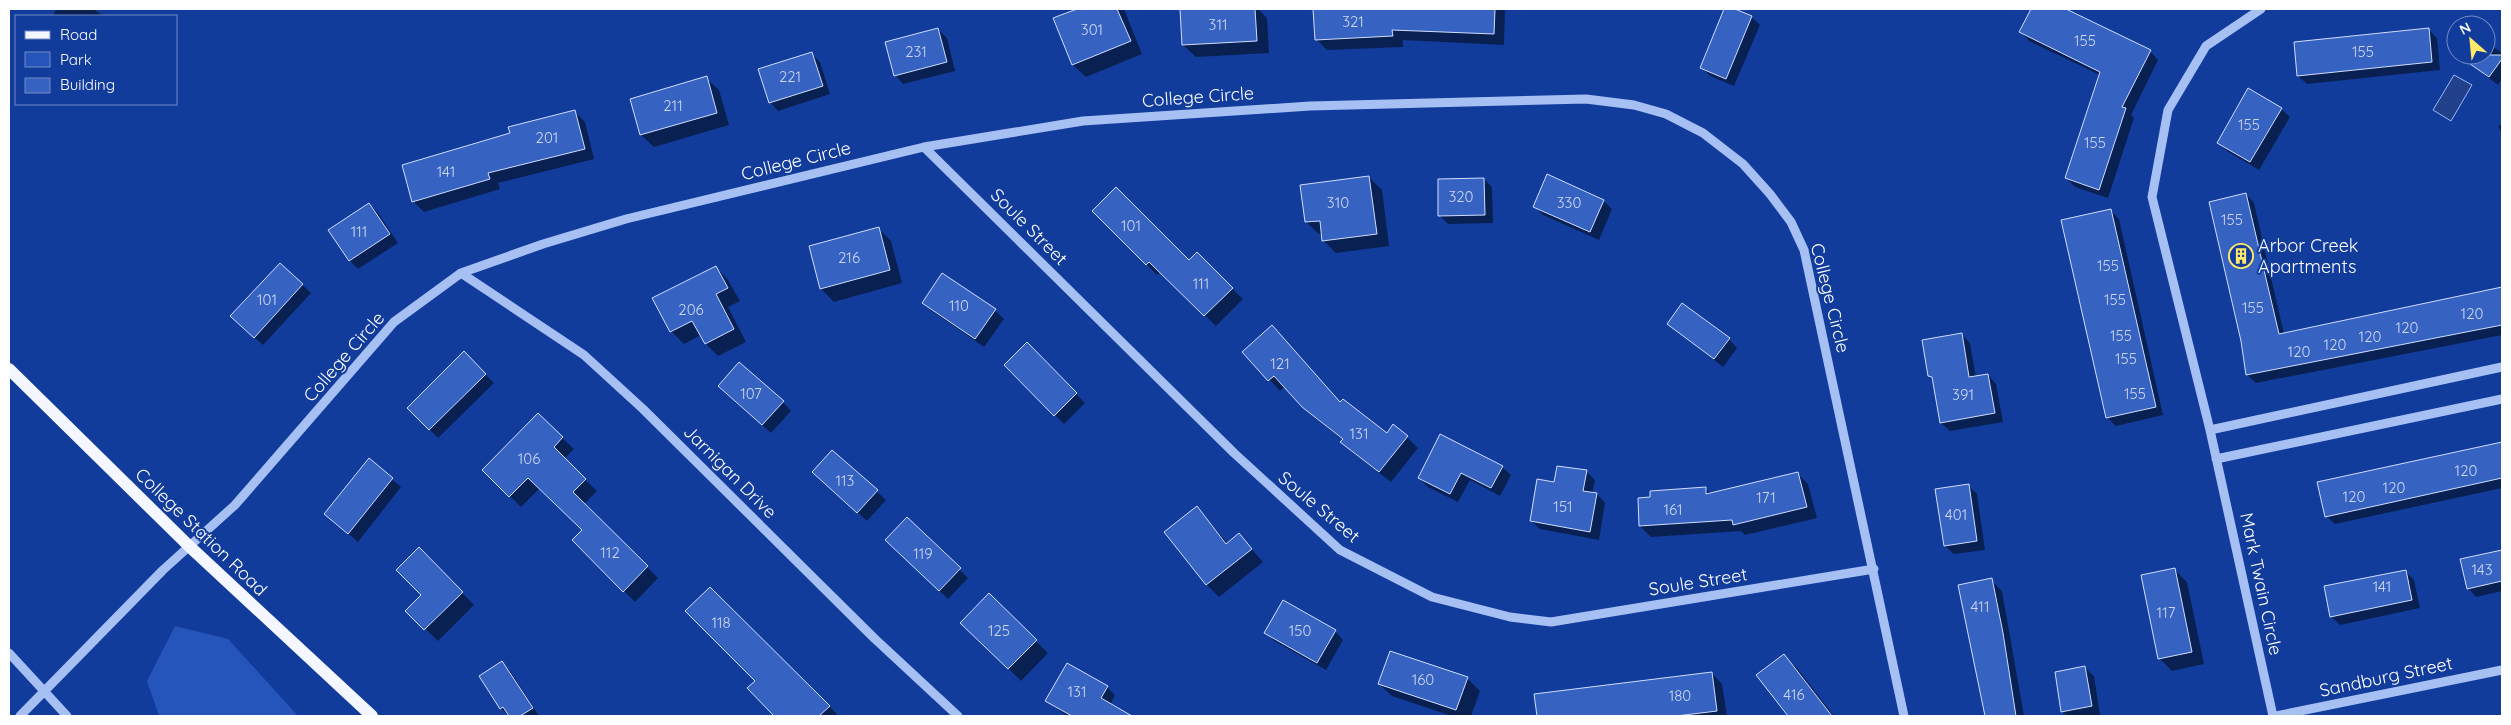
<svg xmlns="http://www.w3.org/2000/svg" width="2511" height="725" font-family="Quicksand,sans-serif">
	<style>
		.green { fill: #2554ba }
		.water { fill: #23418a; stroke: #99b8f7 }
		.shadow { fill: #0007 }
		.building { fill: #3662c2; stroke: #d0defe }
		.lines { fill: none; stroke-linecap: round; stroke-linejoin: round }
		.minor { stroke: #a7c0f4; stroke-width: 9 }
		.major { stroke: #f4f7ff; stroke-width: 12 }
		.labels { text-anchor: middle; stroke-width: 4; stroke-linejoin: round; paint-order: stroke }
		.number-label { font-size: 15px; fill: #cdd8f0 }
		.street-label { font-size: 18px; fill: #fff; stroke: #123c9c }
		.poi-label { font-size: 18px; fill: #fff; stroke: #123c9c; text-anchor: start }
	</style>
	<rect width="100%" height="100%" fill="#123c9c"/>
	<path class="green" d="M175,626L228,639L298,716H159L147,681Z"/>
	<path class="water" d="M2454,75L2472,85L2451,121L2433,110Z"/>
	<path class="shadow" d="M56,9H93L104,16H53Z
		M1080,9H1124L1142,54L1086,77L1073,65L1055,19Z
		M1258,9L1267,18L1269,53L1196,57L1183,45L1181,10Z
		M1314,9L1458,11V9H1505L1504,45L1403,40V47L1327,50L1316,39Z
		M1726,9H1732L1751,17L1760,25L1734,86L1710,76L1702,68Z
		M2032,9H2063L2150,51L2158,60L2131,115L2134,118L2108,198L2075,187L2066,178L2100,75L2029,41L2021,32Z
		M938,29L947,38L955,71L903,84L895,75Z
		M2428,29L2437,38L2440,70L2307,84L2298,76Z
		M2486,42L2502,53V79L2498,85L2459,55H2486Z
		M811,53L820,62L830,94L778,111L770,102Z
		M706,78L719,90L729,125L654,147L641,135Z
		M2281,109L2290,117L2259,170L2227,151L2218,143Z
		M575,112L585,122L594,159L498,183L500,189L424,212L413,201L511,134Z
		M2502,124V134L2498,126Z
		M1369,177L1382,190L1389,246L1336,253L1324,241L1323,234H1319L1306,222Z
		M1484,179L1492,187L1493,223L1448,224L1440,216Z
		M2246,194L2254,203L2284,334L2502,287V335L2256,383L2247,375L2242,341Z
		M1604,201L1612,209L1599,240L1543,215L1535,207Z
		M369,204L378,213L398,243L358,269L350,261L330,230Z
		M2110,210L2119,219L2163,415L2116,426L2107,417Z
		M1094,211L1189,262L1197,254L1243,299L1216,326L1161,272L1157,275Z
		M878,228L891,241L902,283L834,302L821,289L810,246Z
		M280,264L311,293L263,345L240,324Z
		M716,267L728,280L740,301L728,307L746,342L718,356L706,344L701,335L684,344L671,331Z
		M923,303L995,310L1004,319L984,347L932,311Z
		M1669,324L1729,339L1737,348L1723,367Z
		M1961,334L1970,343L1976,378L1988,375L1996,384L2003,422L1950,431L1941,423L1934,380L1929,375Z
		M1027,344L1085,403L1064,424L1005,365Z
		M1244,352L1341,403L1387,435L1407,437L1418,448L1391,482L1352,452L1342,442L1343,440L1314,417L1285,386L1280,391Z
		M464,353L494,383L438,438L408,408Z
		M728,395L783,402L791,411L771,433Z
		M538,415L574,449L564,459L597,491L584,504L658,578L635,602L573,540L583,530L540,488L521,507L484,470Z
		M2502,443V488L2335,524L2326,516L2319,483Z
		M832,451L886,500L867,521L822,481Z
		M369,460L401,487L358,542L325,514Z
		M1502,467L1511,475L1500,496L1470,480L1458,502L1428,487L1419,478Z
		M1586,471L1595,480L1592,494H1597L1605,503L1599,540L1540,529L1531,521L1555,484Z
		M1797,473L1808,484L1817,518L1745,535L1741,531L1651,537L1640,526L1705,488L1711,494Z
		M1968,485L1977,494L1985,550L1954,554L1945,546Z
		M1197,507L1228,544L1239,535L1263,562L1219,597L1206,584Z
		M908,519L968,578L948,599L887,540Z
		M419,549L474,605L438,641L407,611L423,595Z
		M2502,551V591L2476,597L2468,588L2462,560Z
		M2174,569L2187,582L2204,664L2172,671L2159,658Z
		M2405,571L2414,580L2420,608L2340,625L2331,616Z
		M1991,580L2002,591L2024,716H1985L1978,669Z
		M710,588L839,716H776L748,688L756,681Z
		M989,595L1048,653L1021,681L962,623Z
		M1335,631L1343,640L1326,670L1274,641L1266,633Z
		M1784,656L1797,668L1834,716H1789L1758,676Z
		M502,662L510,671L539,716H509L501,709L480,676Z
		M2085,668L2094,676L2100,715L2067,716L2062,711Z
		M1712,673L1722,684L1727,716H1538L1535,695Z
		M1467,678L1480,691L1471,716H1452L1392,696L1379,684Z
		M1107,687L1115,695L1110,705L1122,716H1067L1047,701Z"/>
	<path class="building" d="M1077,9H1117L1131,41L1072,65L1053,18Z
		M1180,9H1255L1257,41L1182,45Z
		M1313,9H1495L1494,34L1392,30L1393,36L1315,40Z
		M1724,9H1735L1752,16L1726,79L1700,68Z
		M2031,9H2066L2151,50L2122,107L2126,108L2099,190L2065,178L2100,72L2019,32Z
		M938,28L947,62L894,76L885,42Z
		M2429,28L2432,62L2297,76L2294,42Z
		M812,52L823,86L769,103L758,69Z
		M2457,55H2502V59L2489,77Z
		M707,76L717,113L640,135L630,99Z
		M2248,88L2282,108L2250,162L2217,143Z
		M575,110L585,149L488,173L490,179L412,202L402,165L510,133L508,127Z
		M1547,174L1604,200L1590,232L1533,207Z
		M1369,176L1377,234L1322,241L1320,221L1305,222L1300,185Z
		M1484,178L1485,215L1438,216V179Z
		M1116,187L1189,260L1197,252L1233,288L1204,316L1149,262L1146,265L1092,211Z
		M2246,193L2279,334L2502,287V325L2246,375L2241,341L2209,202Z
		M369,203L390,234L349,261L328,230Z
		M2111,209L2156,407L2106,418L2061,220Z
		M879,227L890,270L820,289L809,246Z
		M280,263L303,284L254,338L230,316Z
		M716,266L728,288L716,294L734,329L705,344L692,321L670,332L652,298Z
		M942,273L996,309L975,339L922,303Z
		M1682,303L1730,338L1714,359L1667,324Z
		M1272,325L1340,402L1343,399L1387,433L1393,424L1408,436L1379,472L1340,442L1343,439L1302,407L1274,376L1268,381L1242,352Z
		M1962,333L1969,377L1988,374L1995,413L1940,423L1932,377L1928,376L1922,340Z
		M1027,342L1077,393L1054,416L1004,365Z
		M464,351L486,374L429,430L407,408Z
		M739,362L784,401L762,425L718,386Z
		M538,413L563,437L554,447L586,479L573,492L648,566L623,592L572,540L582,530L528,478L509,497L482,470Z
		M1440,434L1503,466L1491,488L1461,473L1450,494L1418,478Z
		M2502,442V478L2325,517L2317,482Z
		M832,450L878,490L857,513L812,472Z
		M369,458L393,478L348,534L324,514Z
		M1557,466L1587,470L1583,491L1597,493L1590,532L1530,521L1537,479L1554,482Z
		M1798,472L1807,507L1733,525L1732,520L1639,526L1638,498L1650,497V491L1706,487V494Z
		M1969,484L1977,541L1944,546L1935,489Z
		M1197,506L1226,544L1239,533L1252,549L1206,585L1164,532Z
		M907,517L961,568L939,591L885,540Z
		M419,547L463,592L424,630L405,611L421,595L396,570Z
		M2502,550V581L2467,589L2460,559Z
		M2175,568L2192,652L2158,659L2141,575Z
		M2406,570L2412,600L2330,617L2324,586Z
		M1992,578L2003,633L2016,716H1985L1958,585Z
		M710,587L830,706L819,716H774L747,688L755,681L685,611Z
		M989,593L1037,640L1008,669L960,623Z
		M1283,600L1336,630L1317,663L1264,633Z
		M1390,651L1468,677L1456,710L1378,684Z
		M1784,654L1832,716H1788L1756,675Z
		M502,661L533,708L520,716H509L503,707L500,709L479,676Z
		M1067,663L1108,686L1101,698L1132,716H1072L1045,701Z
		M2085,666L2092,706L2061,712L2055,672Z
		M1712,672L1717,711L1676,716H1537L1534,694Z"/>
	<g class="lines">
		<path class="minor" d="M2261,9L2206,46L2168,110L2152,197L2210,430L2273,716
			M924,147L1234,453L1340,550L1432,597L1510,617L1551,622L1874,569
			M461,273L584,355L643,409L874,638L958,716
			M2210,430L2502,367
			M2216,459L2502,399
			M9,653L67,716
			M20,716L163,570L235,505L394,322L461,273L543,244L626,219L924,147L1083,121L1310,106L1586,99L1634,105L1666,114L1703,133L1743,164L1770,194L1791,222L1804,250L1904,716
			M2276,716L2502,670"/>
		<path class="major" d="M9,369L189,546L372,716"/>
	</g>
	<defs>
		<symbol id="building-ring" viewBox="-11 -11 22 22"><circle r="9.5" fill="#123c9c" stroke="#ffe86a" stroke-width="1.5"/><path d="M-4-6H4V6H1V3H-1V6H-4ZM-2.5-4.3h1.7v1.8h-1.7ZM.8-4.3h1.7v1.8H.8ZM-2.5-1h1.7V.8h-1.7ZM.8-1h1.7V.8H.8Z" fill="#ffe86a"/></symbol>
	</defs>
	<g fill-rule="evenodd">
		<use href="#building-ring" x="2227" y="242" width="28" height="28"/>
	</g>
	<g class="labels">
		<g class="number-label">
			<text x="1353" y="27">321</text>
			<text x="1218" y="30">311</text>
			<text x="1092" y="35">301</text>
			<text x="2085" y="46">155</text>
			<text x="916" y="57">231</text>
			<text x="2363" y="57">155</text>
			<text x="790" y="82">221</text>
			<text x="673" y="111">211</text>
			<text x="2249" y="130">155</text>
			<text x="547" y="143">201</text>
			<text x="2095" y="148">155</text>
			<text x="446" y="177">141</text>
			<text x="1461" y="202">320</text>
			<text x="1338" y="208">310</text>
			<text x="1569" y="208">330</text>
			<text x="2232" y="225">155</text>
			<text x="1131" y="231">101</text>
			<text x="359" y="237">111</text>
			<text x="849" y="263">216</text>
			<text x="2108" y="271">155</text>
			<text x="1201" y="289">111</text>
			<text x="267" y="305">101</text>
			<text x="2115" y="305">155</text>
			<text x="959" y="311">110</text>
			<text x="2253" y="313">155</text>
			<text x="691" y="315">206</text>
			<text x="2472" y="319">120</text>
			<text x="2407" y="333">120</text>
			<text x="2121" y="341">155</text>
			<text x="2370" y="342">120</text>
			<text x="2335" y="350">120</text>
			<text x="2299" y="357">120</text>
			<text x="2126" y="364">155</text>
			<text x="1280" y="369">121</text>
			<text x="751" y="399">107</text>
			<text x="2135" y="399">155</text>
			<text x="1963" y="400">391</text>
			<text x="1359" y="439">131</text>
			<text x="529" y="464">106</text>
			<text x="2466" y="476">120</text>
			<text x="845" y="486">113</text>
			<text x="2394" y="493">120</text>
			<text x="2354" y="502">120</text>
			<text x="1766" y="503">171</text>
			<text x="1563" y="512">151</text>
			<text x="1673" y="515">161</text>
			<text x="1956" y="520">401</text>
			<text x="610" y="558">112</text>
			<text x="923" y="559">119</text>
			<text x="2482" y="575">143</text>
			<text x="2382" y="592">141</text>
			<text x="1980" y="612">411</text>
			<text x="2166" y="618">117</text>
			<text x="721" y="628">118</text>
			<text x="999" y="636">125</text>
			<text x="1300" y="636">150</text>
			<text x="1423" y="685">160</text>
			<text x="1077" y="697">131</text>
			<text x="1794" y="700">416</text>
			<text x="1680" y="701">180</text>
		</g>
		<g class="street-label">
			<text transform="translate(1198 97) rotate(-4)" y="6">College Circle</text>
			<text transform="translate(796 161) rotate(-14)" y="6">College Circle</text>
			<text transform="translate(1029 227) rotate(45)" y="6">Soule Street</text>
			<text transform="translate(1830 298) rotate(76)" y="6">College Circle</text>
			<text transform="translate(344 357) rotate(-49)" y="6">College Circle</text>
			<text transform="translate(730 472) rotate(45)" y="6">Jarnigan Drive</text>
			<text transform="translate(1319 507) rotate(40)" y="6">Soule Street</text>
			<text transform="translate(201 532) rotate(44)" y="6">College Station Road</text>
			<text transform="translate(1698 582) rotate(-9)" y="6">Soule Street</text>
			<text transform="translate(2261 584) rotate(78)" y="6">Mark Twain Circle</text>
			<text transform="translate(2386 677) rotate(-12)" y="6">Sandburg Street</text>
		</g>
		<g class="poi-label">
			<text x="2258" y="252">Arbor Creek<tspan x="2258" dy="21">Apartments</tspan></text>
		</g>
	</g>
	<rect width="2511" height="725" fill="none" stroke="#ffffff" stroke-width="20"/>
	<rect x="15" y="15" width="162" height="90" fill="#123c9c" stroke="#718ac4"/>
	<rect x="25" y="31" width="25" height="8" fill="#f4f7ff" stroke="#718ac4"/>
	<text x="60" y="40" font-size="15" fill="#ffffff">Road</text>
	<rect x="25" y="52" width="25" height="15" fill="#2554ba" stroke="#718ac4"/>
	<text x="60" y="65" font-size="15" fill="#ffffff">Park</text>
	<rect x="25" y="78" width="25" height="15" fill="#3662c2" stroke="#718ac4"/>
	<text x="60" y="90" font-size="15" fill="#ffffff">Building</text>
	<g transform="translate(2471 40) rotate(333)"><circle r="24" fill="#123c9c" stroke="#718ac4"/>
	<path d="M0-4L9 19L0 12L-9 19Z" fill="#ffe86a"/>
	<text y="-8" font-size="14" font-weight="bold" text-anchor="middle" fill="#ffffff">N</text>
	</g>
</svg>
